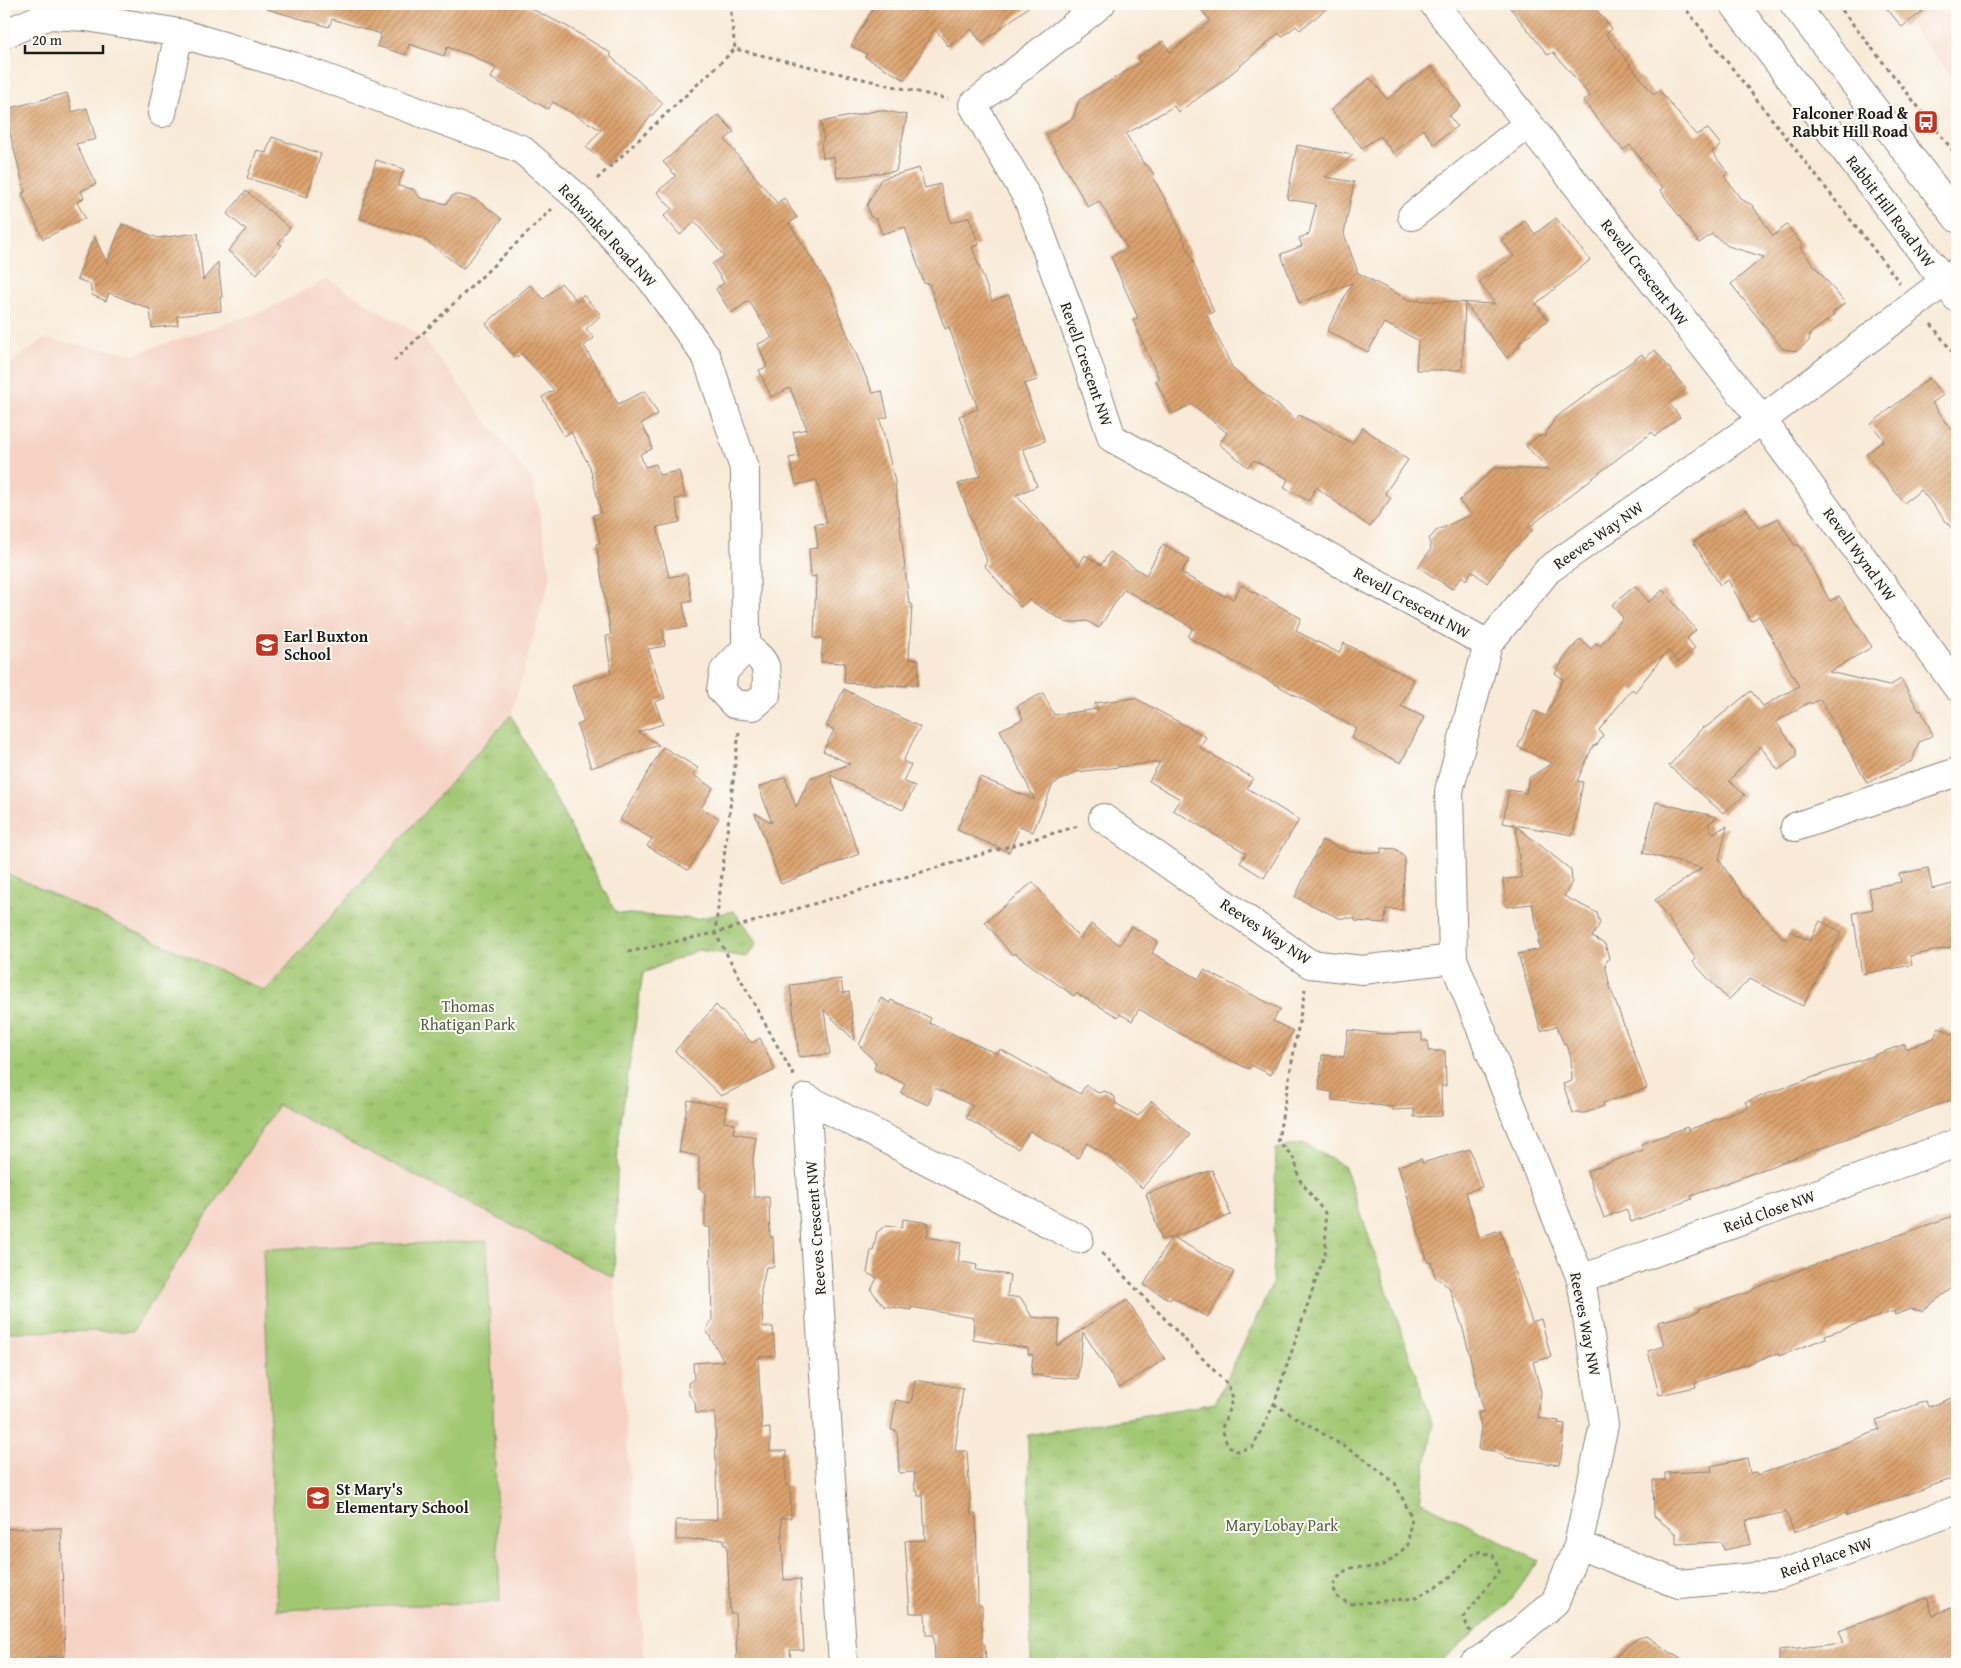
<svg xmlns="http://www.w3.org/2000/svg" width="1961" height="1668" font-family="'Gentium Book Plus',serif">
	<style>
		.built { fill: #f5d2c3 }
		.green { fill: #a0c771; stroke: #5e7246 }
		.park { fill: url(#park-tufts); stroke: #5e7246 }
		.building { fill: url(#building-hatch) }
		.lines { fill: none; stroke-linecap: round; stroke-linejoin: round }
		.minor-casing { stroke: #8a837a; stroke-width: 30 }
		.major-casing { stroke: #8a837a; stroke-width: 30 }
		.path { stroke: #8a837a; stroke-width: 3; stroke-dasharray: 4 4; stroke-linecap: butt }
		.minor { stroke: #fff; stroke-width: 28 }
		.major { stroke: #fff; stroke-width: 28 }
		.labels { text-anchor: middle; stroke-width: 4; stroke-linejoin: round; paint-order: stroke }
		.poi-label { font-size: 16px; font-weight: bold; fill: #1c1c1c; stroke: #fdfcf7; text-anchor: start }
		.street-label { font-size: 16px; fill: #1c1c1c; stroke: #fdfcf7 }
		.park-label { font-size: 16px; fill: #51603e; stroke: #fdfcf7 }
	</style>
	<defs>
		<pattern id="park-tufts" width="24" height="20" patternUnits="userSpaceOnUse" patternTransform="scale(1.25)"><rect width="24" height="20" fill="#a0c771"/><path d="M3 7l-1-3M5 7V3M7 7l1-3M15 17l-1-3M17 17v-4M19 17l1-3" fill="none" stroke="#89aa61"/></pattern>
		<pattern id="building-hatch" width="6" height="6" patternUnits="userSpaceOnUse" patternTransform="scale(1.25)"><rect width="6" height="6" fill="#dca36e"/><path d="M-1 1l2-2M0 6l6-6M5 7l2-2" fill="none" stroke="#b2845a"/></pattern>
	</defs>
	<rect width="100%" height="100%" fill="#fdfcf7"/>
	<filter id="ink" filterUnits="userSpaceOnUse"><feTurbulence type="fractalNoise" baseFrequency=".02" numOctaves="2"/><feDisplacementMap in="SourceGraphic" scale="10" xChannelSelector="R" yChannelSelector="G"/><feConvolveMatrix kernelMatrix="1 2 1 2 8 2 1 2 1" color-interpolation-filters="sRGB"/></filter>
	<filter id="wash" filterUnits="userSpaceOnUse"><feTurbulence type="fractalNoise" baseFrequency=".0096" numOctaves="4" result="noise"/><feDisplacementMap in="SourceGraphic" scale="20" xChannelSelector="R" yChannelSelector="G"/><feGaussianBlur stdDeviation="1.12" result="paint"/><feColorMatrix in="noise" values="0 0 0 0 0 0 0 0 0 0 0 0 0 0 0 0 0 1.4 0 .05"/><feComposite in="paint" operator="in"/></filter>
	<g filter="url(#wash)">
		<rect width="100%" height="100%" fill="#f8ead7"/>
		<path class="built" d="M1893,4H1957V83Z
			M327,279L423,337L533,482L551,575L511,715L265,991L4,872V368L44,339L134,354L266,310Z
			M277,1105L614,1278L645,1664H4V1332L133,1331Z"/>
		<path class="green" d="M487,1241L500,1602L277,1610L263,1249Z"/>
		<path class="park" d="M511,715L616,913L697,919L734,911L757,943L747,957L698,950L643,973L618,1142L614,1278L278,1105L133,1331L4,1332V872L265,991Z
			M1303,1143L1345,1167L1433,1425L1420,1501L1539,1561L1507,1605L1442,1660L1434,1664H1031L1028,1435L1215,1403L1273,1283L1276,1149Z"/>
		<g id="blocks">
			<path class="building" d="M268,4H522L568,27L612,54L610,56L663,103L607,166L586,147L601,130L553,102L548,109L491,78L496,68L470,55L447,47L444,56L409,44L406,55L377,46L381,34L332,19L329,27L267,9Z
				M876,4H1032L982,43L971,29L949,47L935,29L905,80L865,57L867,54L851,46Z
				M1197,4H1332L1300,30L1296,26L1282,37L1279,33L1220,83L1178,112L1174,106L1126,134L1144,164L1149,167L1154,175L1153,178L1172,211L1214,312L1207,315L1233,369L1296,420L1299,415L1352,443L1363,428L1408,460L1385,493L1391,498L1370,527L1316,487L1309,501L1284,488L1288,479L1254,460L1248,467L1219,444L1227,433L1192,404L1172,414L1156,381L1159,379L1133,320L1138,318L1111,257L1127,248L1099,201L1088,207L1046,135L1073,118L1079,100L1141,62L1138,58L1163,41L1170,52L1210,21Z
				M1507,4H1592L1612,29L1606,34L1654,95L1659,90L1696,135L1708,129L1721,145L1712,152L1728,173L1724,176L1741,199L1752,205L1773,236L1787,225L1803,246L1800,248L1845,303L1832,313L1834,315L1810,334L1809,341L1797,351L1783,349L1731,284L1764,257L1728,246L1712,234L1699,243L1660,190L1663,188L1630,145L1623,150L1583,101L1590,96L1553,52L1548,55Z
				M1883,4H1932L1902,27Z
				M1431,66L1461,106L1449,116L1457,126L1434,144L1423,129L1393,153L1380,136L1362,148L1331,110L1370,78L1387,99Z
				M67,93L72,112L87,108L96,139L76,144L96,184L81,191L84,198L77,202L85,218L43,239L22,193L25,192L4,110Z
				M880,110L907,115L896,171L837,178L834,157L823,158L821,144L824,139L821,122Z
				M719,115L734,132L725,140L777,203L784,198L797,218L789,223L830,288L839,309L837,310L873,393L882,391L888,417L880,419L895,482L909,603L912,604L909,659L919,660L918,685L908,684L907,686L844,683L845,663L821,662L823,638H814L816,576L811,577L809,549L818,548L815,524L827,523L817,480L796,485L789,458L799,456L793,432L807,429L790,388L771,397L759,370L767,367L758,344L772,338L749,301L731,313L716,289L724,283L712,264L724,256L695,222L680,235L664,216L672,209L657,192L676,176L663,162Z
				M272,137L321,154L307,197L247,178L257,150L266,153Z
				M1297,145L1353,155L1325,177L1354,182L1344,234L1358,273L1409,300L1495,304L1479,282L1514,256L1501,240L1525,221L1535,234L1556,218L1590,260L1536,304L1548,320L1520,342L1519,347L1507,358L1465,303L1462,370H1416L1418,340L1384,323L1368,352L1327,331L1352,283L1299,303L1281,254L1302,246L1299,238L1309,234L1316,204L1287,199Z
				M376,160L404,169L398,186L413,189L420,198L446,204L453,195H460L477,200L502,219L463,269L424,239L360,218Z
				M919,168L925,188L940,184L951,223L969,217L979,245L972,247L992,301L1009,295L1037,380L1024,384L1045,441L1023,449L1037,486L1016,495L1078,566L1085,555L1101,565L1110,552L1146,575L1163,544L1189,559L1181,573L1226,597L1227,595L1233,599L1241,585L1301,618L1296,630L1300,633L1339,653L1344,643L1414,680L1401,706L1424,717L1401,763L1351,738L1356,728L1188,637L1193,628L1124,589L1099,628L1087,621L1067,623L1029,600L1020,607L984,565L987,561L958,484L980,476L959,416L978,409L949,327L945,329L929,284L924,283L905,227L882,234L877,220L870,216L867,205L881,179Z
				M246,191L290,228L278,243L282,245L257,274L228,251L246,230L227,214Z
				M122,224L158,238L198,233L203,280L218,262L222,297L220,298L221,311L177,316L178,325L152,328L150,309L109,293L106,301L92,295L90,284L77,279L94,236L107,263Z
				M561,283L577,301L583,295L601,315L586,329L594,338L584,346L618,404L645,391L658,414L641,424L650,439L652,449L640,454L645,467L656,464L659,475L679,471L685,497L675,499L680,522L657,527L669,577L687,574L692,601L683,603L687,627L663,630L665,646L648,649L665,698L655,702L663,724L638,732L659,745L591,768L577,725L584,722L572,686L611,673L606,636L611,635L596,544L600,543L593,515L601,513L590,467L571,432L564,436L542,397L554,390L521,353L516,358L486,324L530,285L544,299Z
				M1655,350L1686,389L1669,403L1680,417L1655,436L1652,432L1528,528L1532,531L1510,552L1487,583L1472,571L1466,580L1462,576L1452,589L1418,567L1431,549L1429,539L1436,531L1471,514L1459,501L1494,468L1549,470L1526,446L1538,436H1545L1555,418L1642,354L1645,358Z
				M1929,378L1943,395L1932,403L1957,436V535L1921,490L1904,503L1866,454L1884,440L1871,424Z
				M1747,509L1759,529L1778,518L1795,546L1798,544L1830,601L1839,596L1872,647L1829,672L1889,686L1901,679L1919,711L1921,710L1933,735L1919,742L1912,761L1867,783L1820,699L1811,704L1810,702L1776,722L1796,749V757L1778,770L1760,746L1729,781L1745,795L1723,813L1669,766L1703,727L1705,728L1751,691L1763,706L1799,686L1759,616L1751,621L1728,580L1720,585L1693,542Z
				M1635,586L1649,602L1663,590L1696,630L1687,638L1695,648L1678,662L1668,650L1635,692L1632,689L1599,730L1603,735L1598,744L1593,746L1577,781L1583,782L1573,835L1503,823L1509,790L1526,793L1529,778L1552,763L1518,747L1534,711L1546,716L1563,679L1555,673L1562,663L1561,662L1580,639L1591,649L1596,643L1600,646L1623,618L1612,605Z
				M844,689L920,727L903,761L911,765L903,781L915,786L903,810L830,775L859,854L781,884L755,813L772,823L759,787L785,777L796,807L810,779L850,764L823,751L834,730L826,726Z
				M1043,693L1054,715L1098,709L1095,703L1135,698L1206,737L1200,748L1253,778L1247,788L1299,820L1264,878L1240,863L1246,853L1173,810L1180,799L1149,781L1160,762L1077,772L1053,784L1033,832L1020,826L1009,852L957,830L980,777L1035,800L1000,730L1023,719L1017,706Z
				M663,747L698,768L693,775L713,788L701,808L719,818L688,870L647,846L652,839L620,820Z
				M1656,802L1717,817L1708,824L1713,833L1727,826L1719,860L1744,896L1785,940L1790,931L1810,941L1820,921L1842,932L1803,1006L1750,979L1728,1000L1693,962L1696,959L1655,900L1702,868L1643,853Z
				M1516,826L1571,870L1572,882L1564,896L1597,913L1600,923L1592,937L1605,944L1609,958L1605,964L1610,987L1647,1088L1603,1103L1604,1106L1585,1113H1573L1563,1084L1572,1081L1571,1058L1567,1045L1564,1044L1556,1026L1541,1031L1518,954L1540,949L1538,940L1540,939L1532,904L1506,907L1503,879L1521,878Z
				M1322,840L1348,852L1381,853V848L1396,849L1405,858L1402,910L1386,909L1385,923L1355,921V918H1339L1295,897Z
				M1928,868L1932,889L1953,884L1957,907V946L1910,956L1912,965L1862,974L1853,913L1873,909L1869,888L1901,882L1899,874Z
				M1033,882L1080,939L1091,924L1120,945L1131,926L1158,941L1152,953L1199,979L1204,970L1280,1009L1273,1021L1293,1031L1271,1075L1251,1065L1248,1069L1177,1032L1139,1009L1132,1021L1120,1014L1118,1017L1076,993L1074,996L1014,953L1012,955L985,922Z
				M841,979L843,993L849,992L855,1041L824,1010L830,1054L799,1057L790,985Z
				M881,998L890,1003L891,1000L931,1018L929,1023L997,1054L1000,1049L1080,1094L1086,1085L1098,1093L1105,1091L1115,1097V1103L1138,1116L1152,1101L1190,1135L1142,1188L1108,1156L1087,1143L1078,1158L1030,1131L1018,1149L966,1118L973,1106L935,1088L928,1105L901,1093L905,1084L874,1069L876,1063L859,1045Z
				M716,1005L752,1043L760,1038L775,1070L721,1096L675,1051Z
				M1939,1027L1957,1037V1098L1691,1196L1692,1199L1631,1222L1626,1209L1604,1218L1587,1171L1643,1150L1641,1144L1687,1127L1688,1130L1748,1108L1745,1102L1905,1044L1906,1049L1934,1038Z
				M1348,1030L1384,1034L1422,1033V1041H1428V1051H1445L1446,1086H1441L1442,1116L1414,1117V1109L1392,1110V1107L1332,1100V1092L1319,1090L1322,1055L1344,1057Z
				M688,1100L726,1107L724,1122L735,1124L733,1133L756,1137L753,1158L754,1197H769L770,1237H773L774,1267H766L761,1291L763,1327H773L775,1356L758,1357L762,1429L770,1428V1451H786V1486H790L791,1518H781L784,1580L800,1579L804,1650H790L791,1664H737L735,1613H730L727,1545H724V1539L676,1540V1520H717L715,1413H696L695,1402L689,1395L688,1383L694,1379L693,1363L724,1361L706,1330L712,1320L710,1227H705V1193L699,1188V1156L679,1152Z
				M1470,1149L1482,1187L1466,1192L1479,1237L1500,1230L1532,1322L1541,1319L1551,1357L1533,1362L1541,1392L1538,1418L1559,1421L1558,1423L1565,1424L1560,1465L1507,1458L1494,1451L1478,1449L1481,1428L1478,1413L1484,1412L1463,1329L1449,1287L1435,1277L1431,1262L1428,1263L1398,1166L1421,1159L1422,1163Z
				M1212,1170L1231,1215L1173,1237L1234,1272L1208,1317L1172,1297L1170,1300L1144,1285L1171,1237L1162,1240L1146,1194Z
				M1953,1216L1957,1228V1284L1922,1311L1910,1309L1895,1315L1894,1311L1825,1335L1826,1338L1779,1356L1778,1353L1695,1383L1696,1387L1659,1395L1648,1351L1664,1346L1658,1322L1699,1312L1698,1309L1753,1291V1289L1808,1267Z
				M903,1219L929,1223L927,1237L961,1243L958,1261L977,1265L976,1270L1010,1275L1007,1296L1021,1298L1032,1317L1060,1320L1057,1346L1127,1300L1165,1359L1119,1388L1083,1332L1078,1379L1031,1375L1033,1355L1028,1354V1348L973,1340L974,1318L911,1307V1310L884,1306L871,1290L877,1278L867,1273L871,1250L873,1251L877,1232L887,1225L902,1227Z
				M915,1380L963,1388L955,1451H967L971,1514H976L978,1604L982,1606V1642L985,1645L986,1664H940V1660H935L934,1635H926L925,1613H910L905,1541L925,1540L923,1496H918V1491H915L914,1472L899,1473L897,1431L891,1430L896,1400L911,1403Z
				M1957,1396V1477L1847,1516L1846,1513L1794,1532L1786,1512L1746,1521L1751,1544L1724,1550L1722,1542L1676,1544V1534L1654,1516L1653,1480H1665V1473L1712,1471L1711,1466L1747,1458L1750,1473L1757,1472L1758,1475L1880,1430L1876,1420L1926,1401L1928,1407Z
				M61,1528L65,1656L35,1657V1664H4V1529Z
				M1927,1598L1933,1615L1957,1606V1659L1942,1664H1779V1650L1844,1643L1839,1631Z
				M1646,1636L1688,1664H1607L1638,1638Z"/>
		</g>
	</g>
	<g filter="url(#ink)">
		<use href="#blocks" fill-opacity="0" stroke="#8a837a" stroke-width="1"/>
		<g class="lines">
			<defs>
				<path id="minor" d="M1101,4L973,105L1028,199L1078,335L1112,438L1488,644
					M1434,4L1762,420L1957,687
					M4,34L49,15L87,17L179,33L295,67L521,149L578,198L651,279L707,358L745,471L746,648L724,671L721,690L734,704L753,706L766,695C768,671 769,660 746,648
					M162,113L179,33
					M1412,216L1528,124
					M1103,818L1310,964L1362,970L1453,959
					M1795,827L1957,772
					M1581,1279L1957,1143
					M1578,1545L1679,1584L1778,1575L1957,1510
					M843,1664L806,1098L1079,1239
					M1474,1664L1507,1642L1555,1602L1578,1545L1604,1425L1581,1279L1453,959L1449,791L1488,644L1548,570L1762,420L1957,272"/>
				<path id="major" d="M1734,4L1957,298
					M1794,4L1957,218"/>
			</defs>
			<use href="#minor" class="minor-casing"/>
			<use href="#major" class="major-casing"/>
			<path class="path" d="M730,4L735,49
				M1682,4L1900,283
				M1837,4L1957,156
				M597,179L735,49L948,99
				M1931,324L1957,358
				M394,361L552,209
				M739,732L715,933L1078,826
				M628,952L715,933L794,1076
				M1102,1253L1228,1385L1233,1398L1222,1428L1227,1445L1237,1451L1253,1447L1274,1404L1326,1250L1325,1213L1299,1179L1295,1160L1278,1140L1305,989
				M1274,1404L1363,1458L1395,1483L1411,1516L1408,1545C1402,1550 1394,1559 1387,1563C1363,1576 1350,1554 1333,1586L1337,1597L1350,1604L1416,1598L1448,1579L1475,1551L1493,1555L1499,1571L1464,1617L1468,1629L1473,1633"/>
			<use href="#minor" class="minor"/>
			<use href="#major" class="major"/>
		</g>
	</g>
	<defs>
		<symbol id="bus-square" viewBox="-11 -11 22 22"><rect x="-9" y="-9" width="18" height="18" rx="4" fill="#c8321e" stroke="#fdfcf7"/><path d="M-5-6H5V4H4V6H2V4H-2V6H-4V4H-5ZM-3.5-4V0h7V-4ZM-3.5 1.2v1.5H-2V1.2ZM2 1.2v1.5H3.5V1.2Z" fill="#fff"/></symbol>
		<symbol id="school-square" viewBox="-11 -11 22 22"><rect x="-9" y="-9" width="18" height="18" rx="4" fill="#c8321e" stroke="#fdfcf7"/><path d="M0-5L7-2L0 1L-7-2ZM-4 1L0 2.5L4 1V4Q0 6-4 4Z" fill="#fff"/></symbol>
	</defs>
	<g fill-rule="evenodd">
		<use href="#bus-square" x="1912" y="108" width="28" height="28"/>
		<use href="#school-square" x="253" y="631" width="28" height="28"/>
		<use href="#school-square" x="304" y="1484" width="28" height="28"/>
	</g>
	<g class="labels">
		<g class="poi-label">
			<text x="1908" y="119" text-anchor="end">Falconer Road &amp;<tspan x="1908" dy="18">Rabbit Hill Road</tspan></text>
			<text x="284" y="642">Earl Buxton<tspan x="284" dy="18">School</tspan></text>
			<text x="336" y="1495">St Mary's<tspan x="336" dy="18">Elementary School</tspan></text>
		</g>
		<g class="street-label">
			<text transform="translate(1891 211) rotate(53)" y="6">Rabbit Hill Road NW</text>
			<text transform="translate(608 235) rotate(47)" y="6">Rehwinkel Road NW</text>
			<text transform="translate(1645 272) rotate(52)" y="6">Revell Crescent NW</text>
			<text transform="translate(1087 364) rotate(71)" y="6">Revell Crescent NW</text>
			<text transform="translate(1598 535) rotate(-35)" y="6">Reeves Way NW</text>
			<text transform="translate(1860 554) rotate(54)" y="6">Revell Wynd NW</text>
			<text transform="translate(1412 602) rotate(29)" y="6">Revell Crescent NW</text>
			<text transform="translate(1266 931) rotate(34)" y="6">Reeves Way NW</text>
			<text transform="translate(1769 1211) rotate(-20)" y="6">Reid Close NW</text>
			<text transform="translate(815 1228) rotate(-94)" y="6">Reeves Crescent NW</text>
			<text transform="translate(1586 1324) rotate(79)" y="6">Reeves Way NW</text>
			<text transform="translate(1826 1557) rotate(-19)" y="6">Reid Place NW</text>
		</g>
		<g class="park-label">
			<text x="468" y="1012">Thomas<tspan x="468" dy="18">Rhatigan Park</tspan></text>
			<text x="1282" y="1531">Mary Lobay Park</text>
		</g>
	</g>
	<rect width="1961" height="1668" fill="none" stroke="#fdfcf7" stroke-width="20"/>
	<path d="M25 45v8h78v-8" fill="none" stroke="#1c1c1c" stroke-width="2.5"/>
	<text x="32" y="45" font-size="15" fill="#1c1c1c" stroke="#fdfcf7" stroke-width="4" paint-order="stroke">20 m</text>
</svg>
